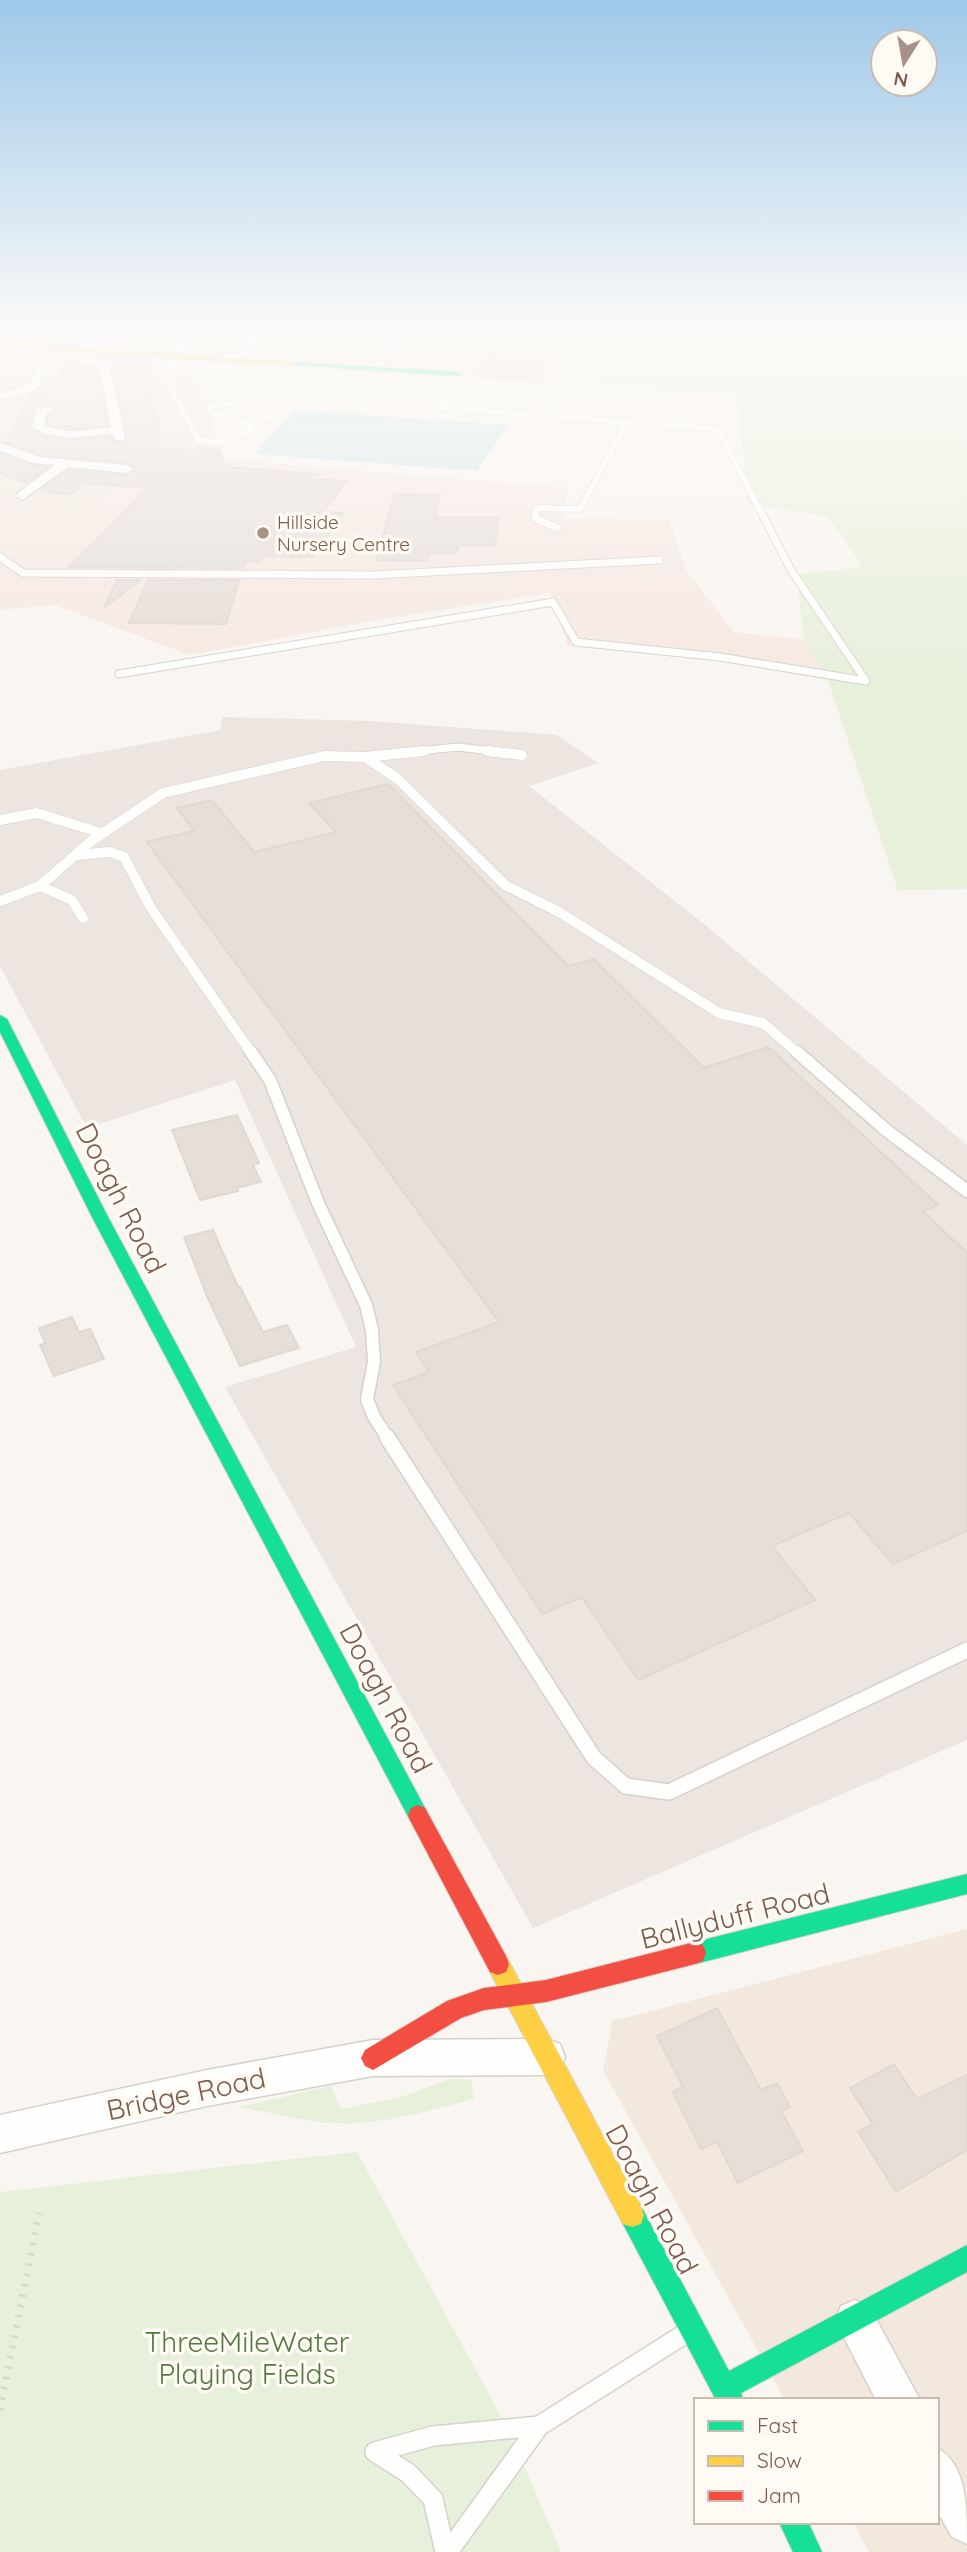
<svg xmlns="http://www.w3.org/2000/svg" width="967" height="2552" font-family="Quicksand,sans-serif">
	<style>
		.residential { fill: #f2e8de }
		.commercial { fill: #f6e8e1 }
		.industrial { fill: #ede5e0 }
		.green { fill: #e7f0db }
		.water { fill: #d0e8ea }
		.building { fill: #e6ded7; stroke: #e2d8d2; stroke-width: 2 }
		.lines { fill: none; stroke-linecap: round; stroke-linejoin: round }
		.lane-far5-casing { stroke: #d7d1cb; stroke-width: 7 }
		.lane-far4-casing { stroke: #d7d1cb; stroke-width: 9 }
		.lane-far3-casing { stroke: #d7d1cb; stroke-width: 11 }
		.lane-far2-casing { stroke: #d7d1cb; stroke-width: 15 }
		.lane-far1-casing { stroke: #d7d1cb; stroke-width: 18 }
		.lane-casing { stroke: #d7d1cb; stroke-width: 22 }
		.street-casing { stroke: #d7d1cb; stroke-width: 3 }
		.fast-casing { stroke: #d9d2cb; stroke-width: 2 }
		.slow-casing { stroke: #d9d2cb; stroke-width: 2 }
		.jam-casing { stroke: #d9d2cb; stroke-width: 2 }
		.path-far1 { stroke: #dcd5d0; stroke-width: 2; stroke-dasharray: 1 2.5; stroke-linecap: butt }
		.path { stroke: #dcd5d0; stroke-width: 7; stroke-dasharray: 2.5 8; stroke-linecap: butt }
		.lane-far5 { stroke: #fefefd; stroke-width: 6 }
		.lane-far4 { stroke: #fefefd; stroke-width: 7 }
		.lane-far3 { stroke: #fefefd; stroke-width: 10 }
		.lane-far2 { stroke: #fefefd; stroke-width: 12 }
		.lane-far1 { stroke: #fefefd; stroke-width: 15 }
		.lane { stroke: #fefefd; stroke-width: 19 }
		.street { fill: #fefefd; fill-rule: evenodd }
		.fast { fill: #16e098; fill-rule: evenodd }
		.slow { fill: #ffcf43; fill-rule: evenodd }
		.jam { fill: #f24e42; fill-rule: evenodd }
		.poi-dot { fill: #a69286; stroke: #fffaf3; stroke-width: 2.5 }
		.labels { text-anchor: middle; stroke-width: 7; stroke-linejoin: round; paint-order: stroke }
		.far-poi-label { font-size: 19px; fill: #7a5c4d; stroke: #fffaf3; text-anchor: start }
		.near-street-label { font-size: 28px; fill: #7a5c4d; stroke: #fffaf3 }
		.near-park-label { font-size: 28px; fill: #537a41; stroke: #fffaf3 }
	</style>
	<rect width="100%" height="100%" fill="#f9f5f0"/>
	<path class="residential" d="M0,329H558L561,355L554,384L190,363L225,459L162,478L125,484L86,514L0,505Z
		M967,1929V2552H869L853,2522H937V2400H785L603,2070L613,2021Z"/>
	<path class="commercial" d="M225,459L568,488L564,518L669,520L686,570L734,632L804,640L828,680L707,658L568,646L549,593L372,621L190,655L55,605L0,610V505L86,514L125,484L162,478Z"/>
	<path class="industrial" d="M222,717L370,721L557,735L598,763L529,786L704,924L967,1145V1740L533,1928L225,1387L356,1347L235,1080L87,1128L0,966V770L221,730Z"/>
	<path class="green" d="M568,329H967V889L898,890L828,680L804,640L796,574L863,567L827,516L748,505L737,395L607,385L571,365Z
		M453,2078L471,2080L474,2099C436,2109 398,2120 358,2123C320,2126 278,2114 240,2107L331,2086L341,2109L402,2097Z
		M357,2152L507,2427L561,2552H0V2192Z"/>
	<path class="water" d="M296,410L508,425L477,471L254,454Z"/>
	<path class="building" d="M69,329H91L82,343L62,342Z
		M106,329L150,330L151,348L97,344Z
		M197,331L237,332L218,352L187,346Z
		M503,341L549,350L537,379L476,376L491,347Z
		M99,358L149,361L151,364L153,414H157L160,449L194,451L218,449L226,467L320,474L316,479L346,481L323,512L344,513L313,557L264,556L259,562L245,561L243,568L69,567L147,488L84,483L72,494L54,493L43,488L69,470L127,476L135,468L127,462L41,454L5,442L32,395L41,394L61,381L62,366L74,365L97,369L108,425L77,428L53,426L47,423L48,416L57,409L49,404L34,408L30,428L42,436L65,441L110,437L115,443L125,441L128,436L112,364Z
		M0,454L33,465L48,467L27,483L0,473Z
		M395,494L440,495L435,517L499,518L495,545H459L456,554L428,553L427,561L376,560Z
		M117,580H140L104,608Z
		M148,580H239L226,624L129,623Z
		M388,784L568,966L594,959L704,1068L768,1047L938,1205L923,1211L967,1253V1531L893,1564L849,1513L772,1546L815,1600L638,1680L582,1597L542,1614L393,1385L429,1372L416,1352L499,1322L147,842L194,831L177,808L212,800L254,852L336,832L309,803Z
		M237,1115L259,1163L253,1165L261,1182L237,1188L238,1191L200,1200L172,1130Z
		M213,1230L238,1287H240L263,1332L287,1325L299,1348L240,1366L207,1296L184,1237Z
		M72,1317L79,1332L90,1329L104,1359L54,1376L40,1345L45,1343L39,1328Z
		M717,2008L761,2090L777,2083L790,2107L781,2111L803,2151L738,2183L717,2142L701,2149L673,2092L683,2087L657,2036Z
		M894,2064L917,2099L967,2075V2150L896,2192L858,2132L873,2124L850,2088Z"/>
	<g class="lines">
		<defs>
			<path id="lane-far5" d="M0,349L31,351
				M154,359L174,363L168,375V384L199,440C220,446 235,440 252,428L248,423L213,413L209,406L233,404
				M405,405L718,429L763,516
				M441,408L456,385
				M252,425L274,414
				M535,516L537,508L580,509L627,422"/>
			<path id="lane-far4" d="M536,514L535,518L557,528
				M0,557L23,573L374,575L659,560
				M119,674L553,602L576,642L720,657L866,681L791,570L762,514
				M408,752L458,747L501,752"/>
			<path id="lane-far3" d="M487,751L522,755
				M365,757L424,751
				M0,820L37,813L101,833
				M77,855L110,852L124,857L151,908L252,1054
				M40,886L72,900L83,918
				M0,901L40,886L91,841L163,793L324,756L365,757L398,779L505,885L559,912L719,1013L763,1023L799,1054"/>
			<path id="lane-far2" d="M251,1052L270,1080L318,1203L366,1305L372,1330L374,1362L367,1399L374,1417L388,1438
				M797,1052L886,1130L967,1191"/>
			<path id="lane-far1" d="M387,1437L594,1758L626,1786L669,1792L967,1650"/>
			<path id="lane" d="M375,2452L433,2436L539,2426
				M375,2452L408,2473L433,2499L445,2552
				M448,2552L539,2426L683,2335"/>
			<path id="street" d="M94,329H104L92,348H84L83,346Z
				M186,329H196L183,348C198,352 235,362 245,346C248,342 249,334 250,329H260C258,336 258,344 253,350C237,371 194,357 173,351L172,349Z
				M411,329H422L375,371H367V367Z
				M74,356L90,357L109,365L125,437L123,440H115L112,434L66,438L43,433L32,427L37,409L49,407L55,410L46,414L44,425C65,435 89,430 111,427L99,367C86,361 61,359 49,369C43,375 42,386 33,391C23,397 11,398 0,399V393L29,384L39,366Z
				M0,443L40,457L127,465L133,469L127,473L68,467L22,500L16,496L18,493L55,465L34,463L0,451Z
				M547,2039L560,2044L565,2057L560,2070L547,2075L373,2076L207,2106L0,2153V2115L207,2070L373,2040Z
				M855,2300L869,2306L920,2400H876L835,2320L841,2306Z
				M937,2448C967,2464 967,2508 967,2544L952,2537L937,2511Z"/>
			<path id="fast" d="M295,362L459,372L462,374L459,376L293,365Z
				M0,1015L7,1019L107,1215L425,1808L428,1815L425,1822L418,1825L411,1822L91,1215L0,1032Z
				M967,1874V1894L695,1964L687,1961L684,1953L687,1945L695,1942Z
				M632,2203L641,2206L729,2371L967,2245V2272L741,2393L743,2400H716L623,2224L620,2215L623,2206Z
				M779,2522H808L822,2552H793Z"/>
			<path id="slow" d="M0,343L295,362L298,364L295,366L0,347Z
				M498,1953L506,1956L641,2206L644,2215L641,2224L632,2227L623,2224L490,1972L487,1964L490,1956Z"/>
			<path id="jam" d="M418,1805L425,1808L506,1956L509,1964L506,1972L498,1975L490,1972L411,1822L408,1815L411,1808Z
				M695,1942L703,1945L706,1953L703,1961L695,1964L546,2002L484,2010L461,2018L373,2070L365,2066L361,2058L365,2050L447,2001L484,1988L546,1980Z"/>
		</defs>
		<use href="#lane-far5" class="lane-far5-casing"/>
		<use href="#lane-far4" class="lane-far4-casing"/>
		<use href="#lane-far3" class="lane-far3-casing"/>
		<use href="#lane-far2" class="lane-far2-casing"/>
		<use href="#lane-far1" class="lane-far1-casing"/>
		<use href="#lane" class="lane-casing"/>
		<use href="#street" class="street-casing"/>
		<use href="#fast" class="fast-casing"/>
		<use href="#slow" class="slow-casing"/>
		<use href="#jam" class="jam-casing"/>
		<path class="path-far1" d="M760,329L812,369L841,384L967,418
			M933,407L921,395L923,385L967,391"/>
		<path class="path" d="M0,2410L39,2213"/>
		<use href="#lane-far5" class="lane-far5"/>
		<use href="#lane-far4" class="lane-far4"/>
		<use href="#lane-far3" class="lane-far3"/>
		<use href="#lane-far2" class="lane-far2"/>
		<use href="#lane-far1" class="lane-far1"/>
		<use href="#lane" class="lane"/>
		<use href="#street" class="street"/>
		<use href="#fast" class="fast"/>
		<use href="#slow" class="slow"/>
		<use href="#jam" class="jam"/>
	</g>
	<linearGradient id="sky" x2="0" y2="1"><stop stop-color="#9ec9e9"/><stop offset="0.48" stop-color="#fcfaf8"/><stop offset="1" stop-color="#fcfaf8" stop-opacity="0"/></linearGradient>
	<rect width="967" height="686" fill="url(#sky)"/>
	<circle class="poi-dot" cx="263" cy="533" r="7"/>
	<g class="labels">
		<g class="far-poi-label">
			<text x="277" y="529">Hillside<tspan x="277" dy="22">Nursery Centre</tspan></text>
		</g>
		<g class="near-street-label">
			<text transform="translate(121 1198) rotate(63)" y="10">Doagh Road</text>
			<text transform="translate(386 1698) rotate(62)" y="10">Doagh Road</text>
			<text transform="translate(735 1916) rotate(-14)" y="10">Ballyduff Road</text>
			<text transform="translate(186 2094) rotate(-12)" y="10">Bridge Road</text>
			<text transform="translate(652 2199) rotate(62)" y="10">Doagh Road</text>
		</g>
		<g class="near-park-label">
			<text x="247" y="2352">ThreeMileWater<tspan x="247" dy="32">Playing Fields</tspan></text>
		</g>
	</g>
	<rect x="694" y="2398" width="245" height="126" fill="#fffaf3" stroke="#cabbb1" stroke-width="2"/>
	<rect x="708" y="2421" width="35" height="10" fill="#16e098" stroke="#cabbb1" stroke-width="2"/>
	<text x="757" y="2433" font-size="21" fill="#7a5c4d">Fast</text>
	<rect x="708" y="2456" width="35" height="10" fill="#ffcf43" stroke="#cabbb1" stroke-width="2"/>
	<text x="757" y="2468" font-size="21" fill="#7a5c4d">Slow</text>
	<rect x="708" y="2491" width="35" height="10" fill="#f24e42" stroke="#cabbb1" stroke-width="2"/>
	<text x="757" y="2503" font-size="21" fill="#7a5c4d">Jam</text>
	<g transform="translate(904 63) rotate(191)"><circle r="33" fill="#fffaf3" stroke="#cabbb1" stroke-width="2"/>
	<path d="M0-5L12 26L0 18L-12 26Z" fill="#a69286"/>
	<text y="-10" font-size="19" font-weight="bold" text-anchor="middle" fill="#7a5c4d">N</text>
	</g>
</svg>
